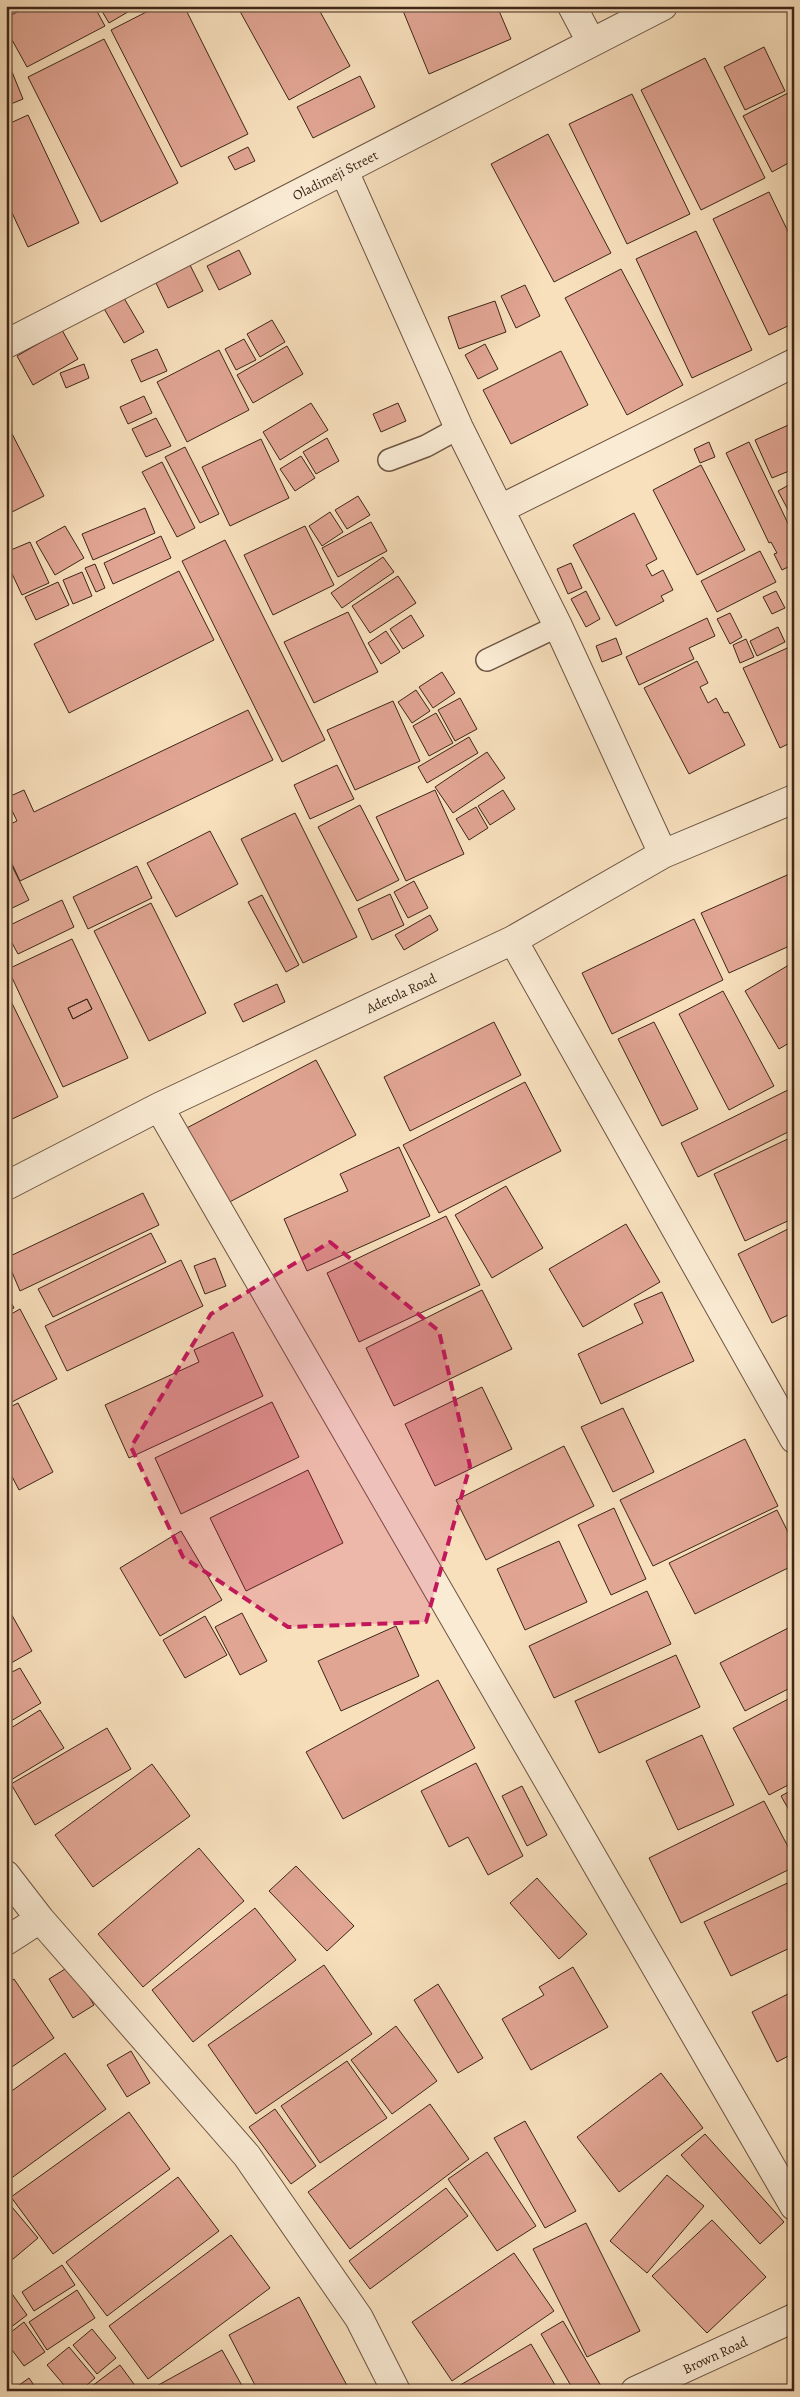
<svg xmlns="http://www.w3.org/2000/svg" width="800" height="2397" font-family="Alegreya,serif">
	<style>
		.building { fill: #e1a593; stroke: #3e2619; fill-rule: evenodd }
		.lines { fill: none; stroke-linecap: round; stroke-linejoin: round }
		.lane-casing { stroke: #6c5442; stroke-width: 24 }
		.street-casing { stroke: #6c5442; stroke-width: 30 }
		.lane { stroke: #faebd4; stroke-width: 21 }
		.street { stroke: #faebd4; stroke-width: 28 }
		.marked { fill: #c2185b; fill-opacity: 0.2; stroke: #c2185b; stroke-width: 4; stroke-dasharray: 10 6; stroke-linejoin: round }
		.labels { text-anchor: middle; stroke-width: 5; stroke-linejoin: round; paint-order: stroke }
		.street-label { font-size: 14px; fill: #3e2619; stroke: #faebd4 }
	</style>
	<rect width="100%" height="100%" fill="#f8e0bd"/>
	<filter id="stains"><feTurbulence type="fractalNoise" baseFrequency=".004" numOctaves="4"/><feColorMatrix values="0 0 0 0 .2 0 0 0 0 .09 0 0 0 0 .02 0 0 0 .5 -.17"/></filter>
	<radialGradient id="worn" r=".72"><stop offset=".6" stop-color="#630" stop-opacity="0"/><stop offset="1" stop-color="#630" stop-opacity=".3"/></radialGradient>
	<path class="building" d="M28,6H94L105,26L27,67L6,29V18Z
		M99,6H138L109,23Z
		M158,6H184L248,134L181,167L111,30Z
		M237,6H317L350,66L289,100Z
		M401,6H497L511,39L429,74Z
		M104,39L178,183L101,222L28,77Z
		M764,47L785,91L745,110L724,67Z
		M6,57L23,99L6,106Z
		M705,58L765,178L701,210L641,90Z
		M360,76L375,107L313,138L297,107Z
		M788,93L794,104V160L772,172L743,116Z
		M632,94L690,214L627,244L569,124Z
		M28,115L79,223L28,247L6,200V125Z
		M548,134L611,253L554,282L491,164Z
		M248,147L255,161L235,170L228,157Z
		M769,192L794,244V323L769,335L713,219Z
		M696,231L752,350L692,378L636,259Z
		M239,250L251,274L219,290L207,266Z
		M190,265L203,291L168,308L156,283Z
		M621,269L683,385L627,415L565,298Z
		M525,285L540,316L516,328L501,296Z
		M118,288L144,332L124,343L99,300Z
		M495,301L506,332L459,349L448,317Z
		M272,320L285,342L260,357L247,334Z
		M62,330L78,359L33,385L17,356Z
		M244,339L256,360L236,370L225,349Z
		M485,344L498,369L478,379L465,355Z
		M287,346L303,374L253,403L237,375Z
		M157,349L167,371L141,382L131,360Z
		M219,350L249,410L187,442L157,382Z
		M561,351L588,405L511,444L483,390Z
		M84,364L89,378L66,388L60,373Z
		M144,396L152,413L128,424L120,407Z
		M311,403L328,430L280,460L263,432Z
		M398,403L406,421L381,432L373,414Z
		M156,418L171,446L146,457L132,429Z
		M6,422L44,496L6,515Z
		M793,423L794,469L772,478L755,440Z
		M327,438L339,461L316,474L303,452Z
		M261,439L289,498L230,526L202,467Z
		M709,442L715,457L700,463L694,449Z
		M749,442L794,536V564L782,570L774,554L777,553L771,542L769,543L726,453Z
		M185,447L219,514L200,523L165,457Z
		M301,456L315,478L295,491L280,469Z
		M162,462L195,528L177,537L142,472Z
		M701,465L745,550L697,575L653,490Z
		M794,482V521L778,491Z
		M358,496L370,515L347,529L335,510Z
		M145,508L155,533L93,560L82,534Z
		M330,512L343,532L322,546L309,526Z
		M634,513L657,559L646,565L652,576L663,570L673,590L661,596L664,601L616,626L573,545Z
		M371,522L387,551L338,577L322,548Z
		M65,526L84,558L55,575L36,542Z
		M305,526L334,585L273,615L244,555Z
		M161,536L171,558L113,584L104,563Z
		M225,540L325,740L282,762L182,561Z
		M30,542L49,583L22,595L6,561V552Z
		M760,551L776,582L717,612L701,581Z
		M383,557L394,572L342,608L331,593Z
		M571,563L582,588L568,594L557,569Z
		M95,564L105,588L96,592L85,568Z
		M179,571L214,640L69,713L34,644Z
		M82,572L92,596L73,604L63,580Z
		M398,576L416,603L370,633L352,606Z
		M58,582L69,605L36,620L25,597Z
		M586,591L600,619L586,627L571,599Z
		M776,591L785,608L772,614L763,597Z
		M348,612L378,672L314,703L284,642Z
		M730,613L742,637L730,644L717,619Z
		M411,615L424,636L403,649L390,629Z
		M707,618L715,636L689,648L694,659L639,685L626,657Z
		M778,627L785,642L757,656L750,641Z
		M386,631L400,652L381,664L368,643Z
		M616,638L622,654L602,662L596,646Z
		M746,639L754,657L740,663L733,645Z
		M794,645V741L780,748L743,668Z
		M697,661L708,683L700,687L708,703L716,698L724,713L728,712L745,745L689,774L644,688Z
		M442,672L455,693L433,708L419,687Z
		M416,690L430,711L412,723L398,702Z
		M460,698L477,729L455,741L438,710Z
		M393,701L420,761L355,790L327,730Z
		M248,710L273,760L20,881L6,851V826L17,821L6,798L24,790L34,812Z
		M436,713L453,743L429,756L413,726Z
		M469,737L478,753L427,783L418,767Z
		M487,752L505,778L453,813L435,787Z
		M337,765L354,799L310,819L294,785Z
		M435,790L464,854L406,881L376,817Z
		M503,790L515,809L490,825L478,806Z
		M360,805L399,880L357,901L318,827Z
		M476,807L488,828L469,840L456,819Z
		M295,813L357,937L303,963L241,839Z
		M210,831L238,884L176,917L147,863Z
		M6,854L29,900L6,911Z
		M137,866L152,898L88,929L73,897Z
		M794,872V944L729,973L701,913Z
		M414,881L428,908L408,918L394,892Z
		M390,894L404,925L372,940L358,909Z
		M262,895L299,965L286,972L248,902Z
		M62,900L74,927L18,954L6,932V927Z
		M151,903L206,1013L149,1041L94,931Z
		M430,915L438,930L404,950L395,935Z
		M694,919L723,980L612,1034L582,973Z
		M72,939L128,1058L63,1087L8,969ZM87,999L92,1009L73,1019L68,1008Z
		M794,962V1040L779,1049L745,991Z
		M277,984L285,1002L243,1022L234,1004Z
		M6,991L58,1097L6,1122Z
		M723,991L774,1086L729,1110L679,1014Z
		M87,999L92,1009L73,1019L68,1008Z
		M494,1022L521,1075L410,1131L384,1077Z
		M654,1022L698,1109L662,1126L618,1039Z
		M316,1060L356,1135L222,1206L181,1131Z
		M525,1082L561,1151L439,1213L403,1145Z
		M794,1087V1129L698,1177L681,1143Z
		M794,1136V1218L745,1241L714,1174Z
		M399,1147L430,1216L307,1271L284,1219L348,1191L340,1174Z
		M506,1186L543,1248L492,1278L455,1215Z
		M143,1193L159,1225L20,1291L6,1258Z
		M446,1216L480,1285L359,1342L327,1273Z
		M626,1224L660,1282L583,1327L549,1269Z
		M794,1226V1312L772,1323L738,1254Z
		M151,1233L166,1262L53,1317L38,1289Z
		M215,1258L226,1286L205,1294L194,1266Z
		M181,1260L203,1306L67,1371L45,1326Z
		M482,1290L512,1349L394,1406L366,1348Z
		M662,1292L694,1361L601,1404L578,1354L643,1323L634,1304Z
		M6,1293L14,1308L6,1312Z
		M20,1309L57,1379L6,1405V1317Z
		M233,1332L263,1396L129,1458L105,1405L199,1362L194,1350Z
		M482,1387L512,1449L435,1486L405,1424Z
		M272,1402L299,1457L181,1514L155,1458Z
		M18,1403L53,1472L19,1490L6,1465V1409Z
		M623,1408L654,1472L613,1492L581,1427Z
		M745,1439L778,1506L653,1566L620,1500Z
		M564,1446L594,1506L486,1560L456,1500Z
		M308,1470L343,1543L246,1591L210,1518Z
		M614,1508L646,1579L611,1595L578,1525Z
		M777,1510L794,1544V1565L695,1614L669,1563Z
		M181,1531L222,1600L160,1636L120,1568Z
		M559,1541L587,1602L525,1630L497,1569Z
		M647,1591L671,1644L554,1698L529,1646Z
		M9,1610L32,1651L6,1666V1612Z
		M242,1613L267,1661L240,1675L215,1627Z
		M205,1616L227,1655L185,1678L163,1640Z
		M794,1625V1686L745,1711L720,1663Z
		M396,1626L419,1676L341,1711L318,1661Z
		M676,1655L700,1707L599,1753L575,1701Z
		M20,1668L41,1703L6,1724V1675Z
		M438,1680L475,1748L343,1819L306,1752Z
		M794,1696V1782L769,1795L733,1728Z
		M40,1710L64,1748L6,1783V1731Z
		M107,1728L131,1769L35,1825L11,1784Z
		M702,1735L734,1805L678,1830L646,1761Z
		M476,1763L523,1856L488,1875L468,1837L449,1847L421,1791Z
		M152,1764L190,1816L93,1887L55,1835Z
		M522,1786L547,1835L527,1846L502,1796Z
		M794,1789V1819L781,1796Z
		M764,1801L794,1858V1867L681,1923L649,1858Z
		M199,1848L244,1901L143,1987L98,1934Z
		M296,1866L354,1926L327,1951L269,1891Z
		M537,1878L587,1934L559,1959L510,1903Z
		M794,1880V1946L731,1976L704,1922Z
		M255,1908L296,1960L193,2042L152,1990Z
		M324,1965L372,2034L256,2114L208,2045Z
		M70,1966L94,2005L73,2018L49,1979Z
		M573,1967L608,2027L531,2070L502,2019L544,1995L539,1987Z
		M14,1979L54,2038L6,2071V1984Z
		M438,1984L483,2058L458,2073L414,2000Z
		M794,1991V2053L777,2062L752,2012Z
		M396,2026L437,2081L392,2114L351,2060Z
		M131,2051L150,2083L127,2097L107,2065Z
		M65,2053L106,2109L6,2182V2095Z
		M347,2061L387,2118L320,2163L281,2106Z
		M661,2073L703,2128L619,2192L577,2137Z
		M430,2104L469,2159L350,2249L308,2192Z
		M275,2109L316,2166L291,2184L249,2127Z
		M129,2112L170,2169L53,2254L11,2197Z
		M525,2121L576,2211L545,2228L494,2138Z
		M705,2134L784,2222L760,2244L681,2155Z
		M487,2152L536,2226L497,2251L448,2179Z
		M667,2175L704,2206L647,2273L610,2241Z
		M178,2177L219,2231L107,2316L66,2262Z
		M446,2188L468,2216L370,2289L349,2261Z
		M6,2200L38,2238L6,2265Z
		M712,2220L766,2277L707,2333L652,2276Z
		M586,2223L640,2331L587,2357L533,2249Z
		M231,2235L270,2288L148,2379L109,2326Z
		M514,2253L554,2311L452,2381L412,2322Z
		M62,2265L75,2285L34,2311L22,2292Z
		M77,2290L95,2318L47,2350L29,2322Z
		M10,2291L27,2315L6,2331V2294Z
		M299,2297L350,2391H258L229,2335Z
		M563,2321L601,2386L594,2391H574L541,2334Z
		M24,2322L45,2352L24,2366L6,2342V2336Z
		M92,2329L116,2358L97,2374L73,2345Z
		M531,2344L555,2385L546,2391H450Z
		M69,2347L95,2378L80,2391H69L47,2365Z
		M222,2350L245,2391H155L153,2388Z
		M120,2365L139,2391H96L92,2386Z
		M29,2378L38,2391H11Z"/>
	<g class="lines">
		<defs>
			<path id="lane" d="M389,460L426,446L459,428
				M487,660L558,626"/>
			<path id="street" d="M572,6L591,42
				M344,171L459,428L558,626L663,854
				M6,344L663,6
				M500,509L794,363
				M513,940L794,1439
				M159,1107L794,2206
				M6,1186L159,1107L513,940L663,854L794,799
				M6,1875L40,1919L247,2156L359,2318L396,2391
				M6,1941L40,1919
				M635,2391L794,2318"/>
		</defs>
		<use href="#lane" class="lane-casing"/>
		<use href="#street" class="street-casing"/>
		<use href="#lane" class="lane"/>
		<use href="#street" class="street"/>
	</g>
	<path class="marked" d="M330,1242L439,1331L470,1466L426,1622L288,1627L183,1557L131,1447L211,1314Z"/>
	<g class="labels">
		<g class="street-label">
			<text transform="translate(335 175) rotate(-27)" y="5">Oladimeji Street</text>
			<text transform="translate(401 993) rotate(-25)" y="5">Adetola Road</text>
			<text transform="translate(715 2355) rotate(-25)" y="5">Brown Road</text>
		</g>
	</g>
	<rect width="800" height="2397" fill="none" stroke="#f8e0bd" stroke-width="25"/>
	<rect x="8" y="8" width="785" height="2382" fill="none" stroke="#3e2619" stroke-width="2.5"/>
	<rect x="12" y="12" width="775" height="2372" fill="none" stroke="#3e2619"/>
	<rect width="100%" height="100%" filter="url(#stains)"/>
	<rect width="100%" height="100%" fill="url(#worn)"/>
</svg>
